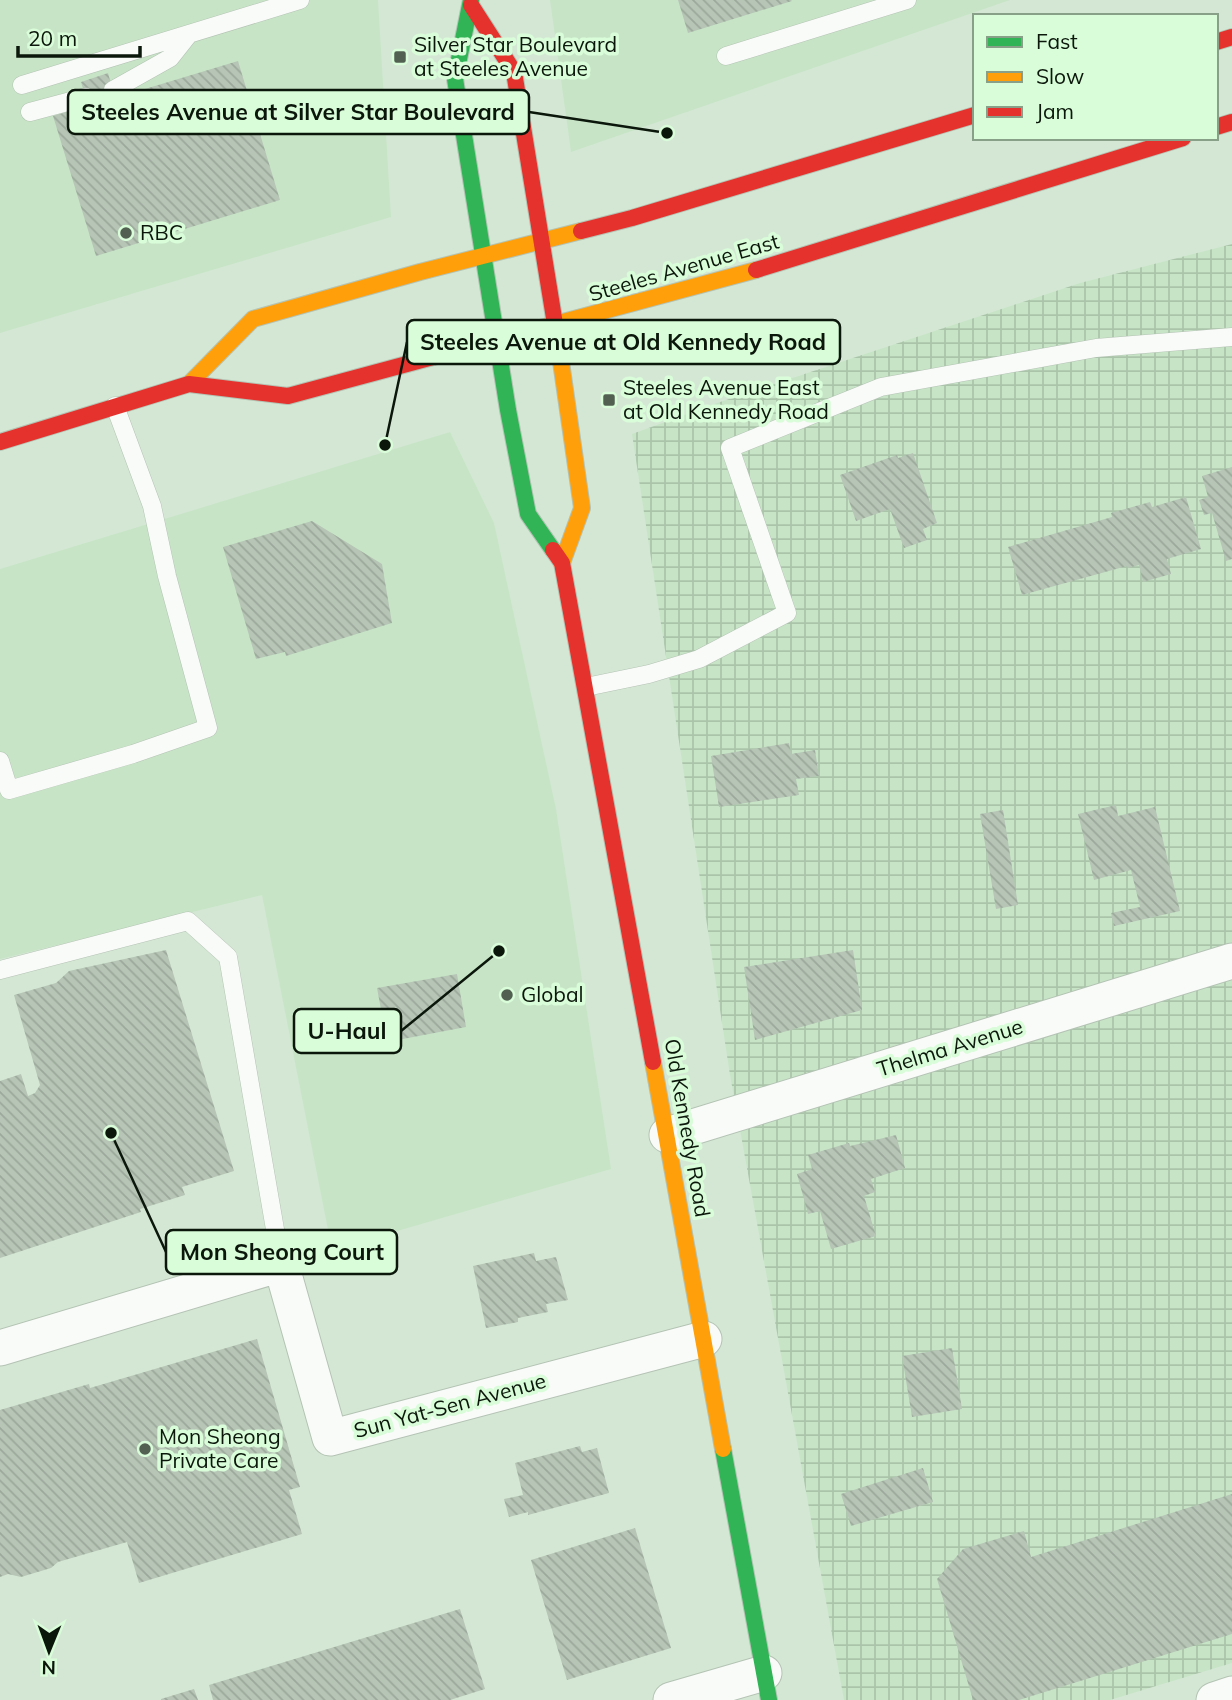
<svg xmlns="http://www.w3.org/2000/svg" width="1232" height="1700" font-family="Mulish,sans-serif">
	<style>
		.built { fill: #c7e5c6 }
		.industrial { fill: url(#industrial-grid) }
		.building { fill: url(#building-back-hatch) }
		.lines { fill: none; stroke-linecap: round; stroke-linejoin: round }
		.lane-casing { stroke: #b4c3b4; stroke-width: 19 }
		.street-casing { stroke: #b4c3b4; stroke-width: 37 }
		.fast-casing { stroke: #b4c3b4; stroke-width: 18 }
		.slow-casing { stroke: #b4c3b4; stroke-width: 18 }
		.jam-casing { stroke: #b4c3b4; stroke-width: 18 }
		.lane { stroke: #f9fbf9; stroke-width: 18 }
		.street { stroke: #f9fbf9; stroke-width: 35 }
		.fast { stroke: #30b455; stroke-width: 16 }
		.slow { stroke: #ff9f0a; stroke-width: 16 }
		.jam { stroke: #e5322d; stroke-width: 16 }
		.poi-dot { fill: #516051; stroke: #d9fcd9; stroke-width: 2.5 }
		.labels { text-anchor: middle; stroke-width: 7; stroke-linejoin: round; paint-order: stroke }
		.poi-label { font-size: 21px; fill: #0b170b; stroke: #d9fcd9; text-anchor: start }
		.street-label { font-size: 21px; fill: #0b170b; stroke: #d9fcd9 }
		.leader { fill: none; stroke: #0b170b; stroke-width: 2.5 }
		.callout-dot { fill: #0b170b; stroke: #d9fcd9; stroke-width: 2.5 }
		.callout { fill: #d9fcd9; stroke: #0b170b; stroke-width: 2.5 }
		.callout-label { font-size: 23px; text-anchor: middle; font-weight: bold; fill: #0b170b }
	</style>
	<defs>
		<pattern id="industrial-grid" width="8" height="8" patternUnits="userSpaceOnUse" patternTransform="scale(1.75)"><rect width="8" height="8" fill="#c7e5c6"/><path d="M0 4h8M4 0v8" fill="none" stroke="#aac4a9"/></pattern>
		<pattern id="building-back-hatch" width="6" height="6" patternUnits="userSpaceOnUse" patternTransform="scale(1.75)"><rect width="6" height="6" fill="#b6c5b6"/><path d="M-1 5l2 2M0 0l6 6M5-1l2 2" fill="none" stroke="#9ba89b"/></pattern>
	</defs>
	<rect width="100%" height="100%" fill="#d4e7d4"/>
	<path class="built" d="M0,0H378L391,217L0,333Z
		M550,0H1010L571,152Z
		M450,432L494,523L556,809L611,1169L332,1250L262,895L0,959V569Z"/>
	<path class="industrial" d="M1232,244V1663L1110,1700H844L730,1075L632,434L717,403L1080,283Z"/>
	<path class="building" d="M678,0H791L792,1L688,33Z
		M238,61L280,200L96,256L53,116L88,105L81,82L108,73L115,98Z
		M913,453L937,523L923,529L927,540L904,548L890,509L856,521L840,475L897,455L898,458Z
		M1232,467V559L1226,561L1212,513L1204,515L1199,500L1208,497L1202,476Z
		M1186,497L1201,549L1167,559L1171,574L1143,582L1139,565L1128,568L1127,566L1022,595L1008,547L1112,517L1111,513L1150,502L1152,507Z
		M312,521L382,564L392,623L286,656L285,652L256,659L223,547Z
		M789,743L791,754L815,750L819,776L796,779L799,795L719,807L711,756Z
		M1116,805L1118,816L1155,807L1180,911L1114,926L1111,913L1140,907L1131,870L1094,880L1078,814Z
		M1003,810L1018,905L996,909L980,814Z
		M166,950L234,1171L182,1187L185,1195L140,1209L141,1212L0,1258V1081L21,1074L28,1096L35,1093L40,1085L14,995L56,983L69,971Z
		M853,950L862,1010L755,1040L744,967Z
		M457,974L466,1027L387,1042L377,988Z
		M896,1135L905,1168L871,1179L875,1192L864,1196L876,1236L831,1249L820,1211L808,1214L797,1174L812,1169L808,1155L849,1143L850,1146Z
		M534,1253L536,1261L556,1257L568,1300L546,1304L548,1312L518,1318V1322L486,1328L473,1266Z
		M257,1339L300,1487L289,1490L302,1534L139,1583L127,1542L58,1562L51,1568L21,1577L8,1574L0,1577V1410L89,1384L90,1388Z
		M952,1348L962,1409L912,1417L902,1356Z
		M580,1446L582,1452L597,1448L609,1493L528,1515V1512L509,1517L504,1499L523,1495L515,1463Z
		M923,1468L933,1502L851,1526L841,1494Z
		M1232,1494V1634L1019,1700H973L937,1579L963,1549L1024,1531L1031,1557Z
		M635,1528L671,1648L567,1680L531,1560Z
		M460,1609L485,1689L450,1700H213L209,1685Z
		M194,1689L198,1700H161V1699Z"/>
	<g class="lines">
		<defs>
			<path id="lane" d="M726,56L907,0
				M22,85L300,0
				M113,90L170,58L189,34
				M30,112L86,97
				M586,687L649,674L699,659L787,613L730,448L881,387L1096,348L1232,337
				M0,761L9,790L133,754L208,728L167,576L152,506L115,406
				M0,970L188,921L228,957L281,1264"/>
			<path id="street" d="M667,1135L1232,961
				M0,1348L281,1264L330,1438L704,1339
				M671,1700L764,1673
				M1214,1700L1232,1694"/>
			<path id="fast" d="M471,0L455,79L508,410L528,514L553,550
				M723,1449L769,1700"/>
			<path id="slow" d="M560,355L582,508L562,563
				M433,357L756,270
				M189,384L253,319L420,272L581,231
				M653,1062L723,1449"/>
			<path id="jam" d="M471,5L514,72L560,355
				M1216,42L1232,37
				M1216,127L1232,122
				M581,231L632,218L975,115
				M756,270L1183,138
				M0,442L189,384L288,396L433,357
				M553,550L562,563L653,1062"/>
		</defs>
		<use href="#lane" class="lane-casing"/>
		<use href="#street" class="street-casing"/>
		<use href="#fast" class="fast-casing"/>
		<use href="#slow" class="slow-casing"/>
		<use href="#jam" class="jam-casing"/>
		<use href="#lane" class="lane"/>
		<use href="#street" class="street"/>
		<use href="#fast" class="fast"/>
		<use href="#slow" class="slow"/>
		<use href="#jam" class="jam"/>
	</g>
	<g class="poi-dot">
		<rect x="393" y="50" width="14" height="14" rx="3.5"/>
		<circle cx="126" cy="233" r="7"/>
		<rect x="602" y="393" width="14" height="14" rx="3.5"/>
		<circle cx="507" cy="995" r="7"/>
		<circle cx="145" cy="1449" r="7"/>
	</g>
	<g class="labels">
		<g class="poi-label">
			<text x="414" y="52">Silver Star Boulevard<tspan x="414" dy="24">at Steeles Avenue</tspan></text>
			<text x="140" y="240">RBC</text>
			<text x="623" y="395">Steeles Avenue East<tspan x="623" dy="24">at Old Kennedy Road</tspan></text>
			<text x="521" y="1002">Global</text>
			<text x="159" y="1444">Mon Sheong<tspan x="159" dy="24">Private Care</tspan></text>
		</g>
		<g class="street-label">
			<text transform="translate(684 268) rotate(-16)" y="7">Steeles Avenue East</text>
			<text transform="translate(950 1048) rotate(-17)" y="7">Thelma Avenue</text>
			<text transform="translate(687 1128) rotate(80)" y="7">Old Kennedy Road</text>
			<text transform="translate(450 1406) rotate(-15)" y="7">Sun Yat-Sen Avenue</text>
		</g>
	</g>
	<path class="leader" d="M667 133L529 112M385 445L407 342M499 951L401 1031M111 1133L166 1252"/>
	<g class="callout-dot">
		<circle cx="667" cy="133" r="7"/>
		<circle cx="385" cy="445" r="7"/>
		<circle cx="499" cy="951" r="7"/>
		<circle cx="111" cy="1133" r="7"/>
	</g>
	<g class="callout">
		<rect x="68" y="90" width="461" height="44" rx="7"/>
		<rect x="407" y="320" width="433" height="44" rx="7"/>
		<rect x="294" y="1009" width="107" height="44" rx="7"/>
		<rect x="166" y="1230" width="231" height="44" rx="7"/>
	</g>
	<g class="callout-label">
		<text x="298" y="120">Steeles Avenue at Silver Star Boulevard</text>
		<text x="623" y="350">Steeles Avenue at Old Kennedy Road</text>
		<text x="347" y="1039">U-Haul</text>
		<text x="282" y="1260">Mon Sheong Court</text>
	</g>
	<rect x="973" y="14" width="245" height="126" fill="#d9fcd9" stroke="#87a087" stroke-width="2"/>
	<rect x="987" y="37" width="35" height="10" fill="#30b455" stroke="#87a087" stroke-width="2"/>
	<text x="1036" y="49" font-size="21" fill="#0b170b">Fast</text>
	<rect x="987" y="72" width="35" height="10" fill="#ff9f0a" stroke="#87a087" stroke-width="2"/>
	<text x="1036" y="84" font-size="21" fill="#0b170b">Slow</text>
	<rect x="987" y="107" width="35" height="10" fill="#e5322d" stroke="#87a087" stroke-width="2"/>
	<text x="1036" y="119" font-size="21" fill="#0b170b">Jam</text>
	<g transform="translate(49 1651) rotate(181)" stroke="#d9fcd9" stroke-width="5" paint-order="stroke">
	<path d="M0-5L12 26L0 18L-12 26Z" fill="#0b170b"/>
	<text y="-10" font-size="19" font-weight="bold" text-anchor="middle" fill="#0b170b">N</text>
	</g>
	<path d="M18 46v10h122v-10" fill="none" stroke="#0b170b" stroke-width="3.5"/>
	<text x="28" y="46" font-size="21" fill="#0b170b" stroke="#d9fcd9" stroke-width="5" paint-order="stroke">20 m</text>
</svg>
